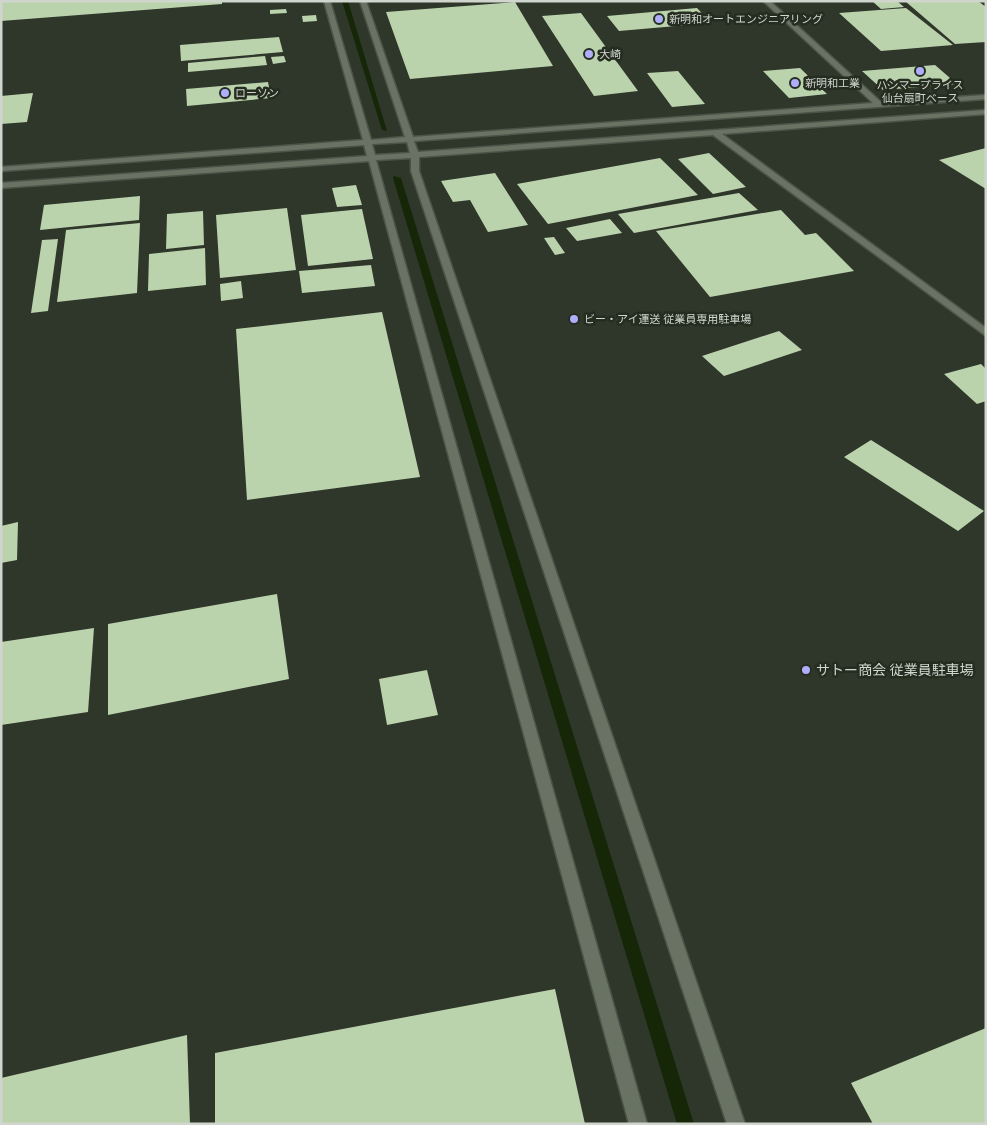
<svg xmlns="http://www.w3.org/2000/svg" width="987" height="1125" font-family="Mulish,'Noto Sans JP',sans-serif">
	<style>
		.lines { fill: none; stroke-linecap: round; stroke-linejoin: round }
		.stream { fill: #152707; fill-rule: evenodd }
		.building { fill: #bbd3ad }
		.minor-casing { stroke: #4c5348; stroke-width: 3 }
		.minor { fill: #697364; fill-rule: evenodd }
		.poi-dot { fill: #afaefa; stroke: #252c20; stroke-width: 2 }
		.labels { text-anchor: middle; stroke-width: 5; stroke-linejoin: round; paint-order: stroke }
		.far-poi-label { font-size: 11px; fill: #d0d5ce; stroke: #252c20; text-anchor: start }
		.poi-label { font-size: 14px; fill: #d0d5ce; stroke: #252c20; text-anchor: start }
	</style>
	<rect width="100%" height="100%" fill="#2f362a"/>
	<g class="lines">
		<path class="stream" d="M342,1H348L387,131L382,130Z
			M394,176L401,178L694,1124H677L393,178Z"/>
	</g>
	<path class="building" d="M1,1H222V4L1,21Z
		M872,1H897L904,7L881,9Z
		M905,1H978L986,7V42L955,44Z
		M515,2L553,66L410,79L386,12Z
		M697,8L711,23L619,31L607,16Z
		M906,8L953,45L881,51L839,13Z
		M286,9L287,13L270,14V10Z
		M581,13L638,91L594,96L542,16Z
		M316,15L317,21L303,22L302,16Z
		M279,37L283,52L181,61L180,45Z
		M265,56L267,65L188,72V63Z
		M284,56L286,62L273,64L271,57Z
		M935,65L957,84L883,90L862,71Z
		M800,68L827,94L789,98L763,71Z
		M678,71L705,104L672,107L647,73Z
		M268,82L271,98L187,106L186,89Z
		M33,93L27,122L1,124V96Z
		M986,148V189L939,160Z
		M709,153L746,187L713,194L678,159Z
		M660,158L698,195L548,224L517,184Z
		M495,173L528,225L488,232L470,200L453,202L441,181Z
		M356,185L362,205L337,207L332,188Z
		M739,193L758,210L634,233L618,214Z
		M140,196L139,220L40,230L44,205Z
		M287,208L296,270L220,278L216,215Z
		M362,209L373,259L308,266L301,215Z
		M781,210L805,235L816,233L854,271L710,297L656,231Z
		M203,211L204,245L166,249L167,214Z
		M610,219L622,233L577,241L566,228Z
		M140,223L137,293L57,302L66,230Z
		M554,237L565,253L555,255L544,238Z
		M58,239L48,311L31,313L42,240Z
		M205,248L206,285L148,291L149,254Z
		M371,265L375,286L302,293L299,271Z
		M241,281L243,298L221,301L220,284Z
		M382,312L420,477L247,500L236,329Z
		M779,331L802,350L724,376L702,356Z
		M981,364L986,369V401L977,404L944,374Z
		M871,440L984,511L958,531L844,457Z
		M18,522L17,560L1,563V526Z
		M277,594L289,679L108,715V624Z
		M94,628L88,712L1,725V642Z
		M427,670L438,715L387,725L379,679Z
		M555,989L585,1124H215V1053Z
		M986,1028V1124H873L851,1083Z
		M187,1035L190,1124H1V1078Z"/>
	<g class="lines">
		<defs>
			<path id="minor" d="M324,1H330L371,140L405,137L360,1H366L413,137L873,103L763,1H770L881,102L986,95V99L414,141L418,152L986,110V114L722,134L986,328V336L713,135L419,157V171L745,1124H727L411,171V158L376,160L647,1124H629L369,161L1,188V183L367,156L364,145L1,171V167L363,140ZM407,142L410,153L375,155L372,144Z"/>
		</defs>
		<use href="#minor" class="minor-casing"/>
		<use href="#minor" class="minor"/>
	</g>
	<g class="poi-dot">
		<circle cx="659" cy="19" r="5"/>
		<circle cx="589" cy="54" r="5"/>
		<circle cx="920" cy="71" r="5"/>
		<circle cx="795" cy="83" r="5"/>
		<circle cx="225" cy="93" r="5"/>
		<circle cx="574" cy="319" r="5"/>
		<circle cx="806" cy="670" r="5"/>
	</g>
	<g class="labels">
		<g class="far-poi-label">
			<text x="669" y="23">新明和オートエンジニアリング</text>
			<text x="599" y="58">大崎</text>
			<text x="805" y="87">新明和工業</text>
			<text x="920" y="89" text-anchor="middle">ハンマープライス<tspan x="920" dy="13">仙台扇町ベース</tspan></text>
			<text x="235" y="97">ローソン</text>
			<text x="584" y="323">ビー・アイ運送 従業員専用駐車場</text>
		</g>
		<g class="poi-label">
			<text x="816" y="675">サトー商会 従業員駐車場</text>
		</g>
	</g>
	<rect width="987" height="1125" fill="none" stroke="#d0d5ce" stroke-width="5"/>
</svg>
